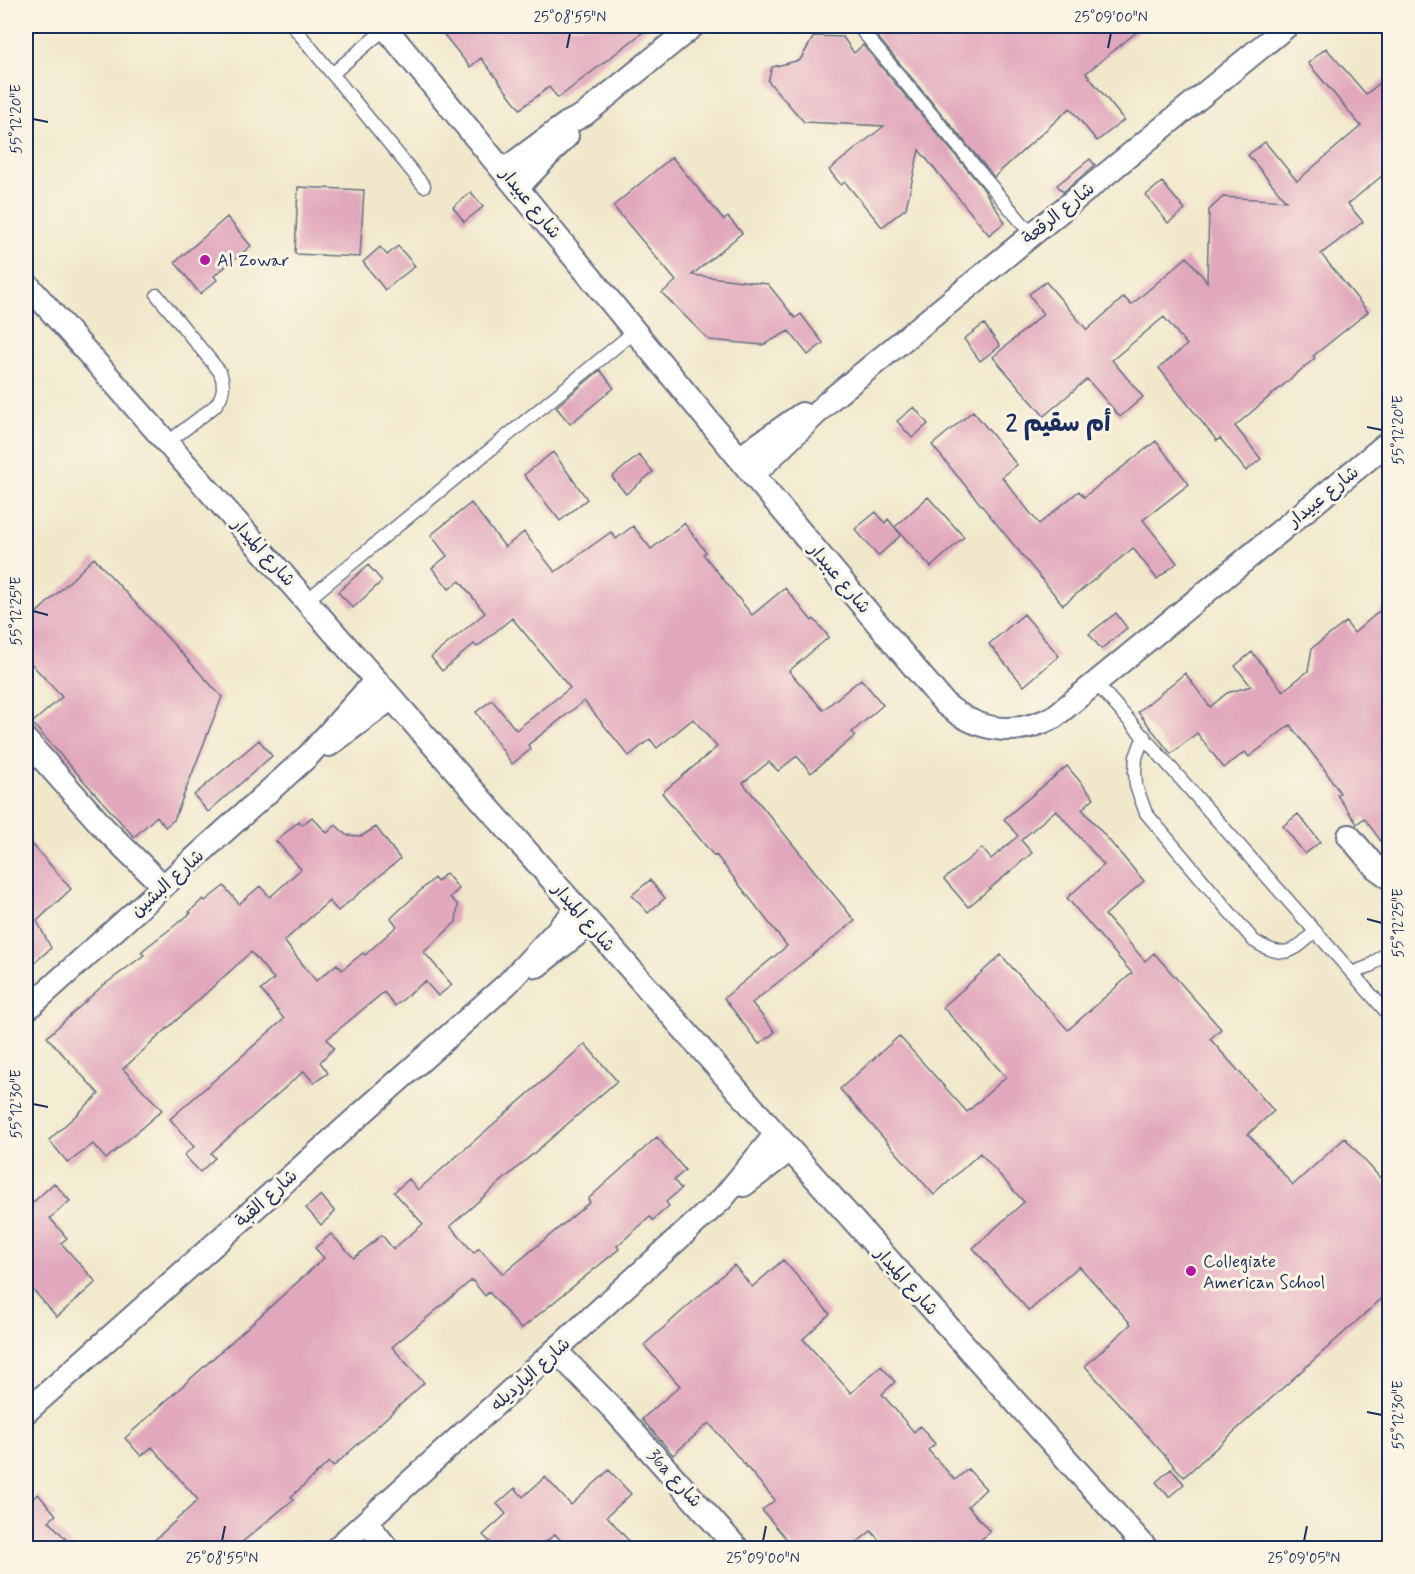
<svg xmlns="http://www.w3.org/2000/svg" width="1415" height="1574" font-family="Mynerve,'Playpen Sans Arabic',sans-serif">
	<style>
		.building { fill: #e1a7bc }
		.lines { fill: none; stroke-linecap: round; stroke-linejoin: round }
		.lane-casing { stroke: #667084; stroke-width: 15 }
		.street-casing { stroke: #667084; stroke-width: 26 }
		.lane { stroke: #fff; stroke-width: 12 }
		.street { stroke: #fff; stroke-width: 22 }
		.ticks { fill: none; stroke: #1b2f5e; stroke-width: 2 }
		.poi-dot { fill: #b5179e; stroke: #fcf5e5; stroke-width: 2 }
		.labels { text-anchor: middle; stroke-width: 6; stroke-linejoin: round; paint-order: stroke }
		.street-label { font-size: 18px; fill: #1b2f5e; stroke: #fcf5e5 }
		.poi-label { font-size: 18px; fill: #1b2f5e; stroke: #fcf5e5; text-anchor: start }
		.district-label { font-size: 24px; font-weight: bold; fill: #1b2f5e; stroke: #fcf5e5 }
		.neatline { fill: none; stroke: #1b2f5e; stroke-width: 2 }
		.ticks-label { font-size: 15px; text-anchor: middle; fill: #1b2f5e }
	</style>
	<rect width="100%" height="100%" fill="#fcf5e5"/>
	<filter id="ink" filterUnits="userSpaceOnUse"><feTurbulence type="fractalNoise" baseFrequency=".0167" numOctaves="2"/><feDisplacementMap in="SourceGraphic" scale="12" xChannelSelector="R" yChannelSelector="G"/><feConvolveMatrix kernelMatrix="1 2 1 2 8 2 1 2 1" color-interpolation-filters="sRGB"/></filter>
	<filter id="wash" filterUnits="userSpaceOnUse"><feTurbulence type="fractalNoise" baseFrequency=".008" numOctaves="4" result="noise"/><feDisplacementMap in="SourceGraphic" scale="24" xChannelSelector="R" yChannelSelector="G"/><feGaussianBlur stdDeviation="1.35" result="paint"/><feColorMatrix in="noise" values="0 0 0 0 0 0 0 0 0 0 0 0 0 0 0 0 0 1.4 0 .05"/><feComposite in="paint" operator="in"/></filter>
	<g filter="url(#wash)">
		<rect width="100%" height="100%" fill="#f1e8cc"/>
		<g id="blocks">
			<path class="building" d="M437,26H651L558,98L549,87L520,109L481,58L470,67Z
				M887,26H1144L1086,73L1124,120L1097,141L1070,108L994,177L876,35Z
				M814,36L843,37L854,53L863,45L982,187L1005,222L989,235L919,150L906,208L882,227L845,182L841,185L829,170L884,126L804,122L768,81L772,67L800,60Z
				M1326,48L1366,94L1389,76V170L1348,204L1363,222L1321,254L1368,312L1313,356L1315,358L1235,426L1261,459L1246,471L1220,438L1217,441L1159,368L1187,345L1164,317L1112,360L1143,397L1120,417L1087,379L1044,416L993,357L1043,314L1029,294L1046,282L1087,330L1124,297L1131,305L1187,257L1207,282L1209,210L1223,197L1286,201L1248,155L1265,142L1297,181L1361,126L1308,63Z
				M672,157L724,220L728,217L742,233L692,275L768,284L795,318L801,314L823,343L808,355L789,331L763,345L709,340L662,293L676,281L613,206Z
				M1090,159L1095,165L1063,192L1057,185Z
				M1162,182L1185,210L1168,223L1146,195Z
				M298,187L364,190L360,257L295,254Z
				M471,192L483,207L464,222L453,207Z
				M227,217L251,246L214,276L217,280L200,294L175,262Z
				M398,246L415,266L385,290L363,262L380,247L387,255Z
				M984,324L1000,346L980,361L964,339Z
				M600,370L614,388L570,424L556,407Z
				M914,407L928,424L912,438L897,421Z
				M973,411L1017,465L1002,477L1039,524L1079,491L1084,497L1156,441L1189,484L1143,520L1177,563L1157,579L1133,548L1063,605L932,445Z
				M553,452L587,499L560,521L524,475Z
				M639,455L653,472L626,494L612,477Z
				M928,497L964,537L931,567L895,527Z
				M471,503L505,547L524,532L555,572L611,532L616,539L633,526L651,549L684,523L706,552L703,554L752,615L785,588L812,621L814,619L829,637L789,671L823,710L861,679L883,705L852,732L855,736L811,773L797,756L778,771L769,762L743,783L855,921L752,1003L775,1032L759,1044L724,998L787,946L716,855L714,856L662,793L717,747L693,719L657,748L650,739L629,756L584,701L528,745L531,749L512,764L476,712L492,700L516,730L570,688L512,618L477,647L474,644L442,671L431,657L485,613L460,581L449,589L432,568L447,556L431,535Z
				M876,512L885,523L888,519L901,535L878,556L855,529Z
				M94,558L222,697L174,820L165,827L157,816L134,837L32,723L62,697L26,658V623Z
				M368,565L382,581L353,608L338,592Z
				M1389,603V852L1364,818L1357,824L1337,795L1340,793L1325,770L1290,725L1249,757L1245,752L1224,768L1197,733L1171,754L1138,712L1185,673L1210,707L1227,693L1251,686L1235,666L1252,652L1283,691L1308,671L1312,648L1346,622L1354,633Z
				M1116,613L1127,628L1101,649L1089,634Z
				M1024,614L1059,656L1024,686L989,644Z
				M259,740L272,756L208,812L194,795Z
				M1067,766L1094,798L1082,809L1144,881L1105,915L1145,961L1154,953L1221,1029L1210,1039L1274,1111L1248,1134L1293,1185L1345,1138L1389,1188V1292L1184,1477L1085,1366L1131,1324L1079,1266L1029,1311L973,1248L1024,1202L980,1153L934,1195L840,1089L899,1036L967,1112L1006,1077L943,1007L1001,955L1068,1030L1132,973L1067,898L1104,865L1056,810L1021,840L1032,853L968,907L944,879L982,848L991,859L1018,836L1004,819Z
				M1298,814L1320,842L1305,854L1283,826Z
				M312,817L327,833L336,825L346,835L362,836L376,827L400,859L338,911L329,901L284,941L316,981L337,964L342,970L363,953L365,955L397,926L391,918L434,878L437,882L446,873L459,889L450,897L458,905L456,922L424,952L452,985L438,996L425,981L395,1006L384,992L327,1039L334,1048L320,1062L328,1073L314,1083L304,1071L211,1153L215,1158L200,1172L184,1155L194,1147L170,1119L284,1019L261,990L274,979L251,952L123,1069L162,1110L106,1159L93,1144L68,1163L49,1140L99,1094L47,1037L100,988L144,955L141,952L148,946L191,913L189,912L203,899L205,901L224,886L239,904L260,886L270,897L301,869L276,841L299,821L302,825Z
				M26,837L71,889L37,921L51,948L26,970Z
				M650,880L665,898L648,913L632,895Z
				M585,1044L617,1081L450,1226L474,1253L479,1248L503,1274L590,1202L588,1199L657,1137L685,1170L674,1180L681,1189L666,1202L669,1206L653,1220L650,1217L617,1246L619,1249L521,1329L489,1292L485,1296L472,1280L392,1347L424,1383L333,1467L329,1462L291,1497L294,1499L235,1548H146L198,1500L152,1447L141,1456L125,1438L324,1258L315,1248L331,1234L354,1258L382,1235L393,1249L423,1224L394,1192L409,1179L418,1190Z
				M54,1183L70,1201L50,1218L67,1238L61,1243L96,1282L57,1317L26,1282V1209Z
				M321,1195L335,1212L321,1225L306,1208Z
				M783,1260L830,1314L803,1339L851,1393L881,1366L895,1382L882,1394L914,1432L920,1426L935,1444L928,1450L955,1480L968,1469L986,1489L968,1506L990,1532L971,1548H886L871,1531L850,1548H794L762,1510L775,1500L709,1423L673,1455L642,1419L680,1386L644,1345L734,1265L752,1287Z
				M1171,1469L1184,1484L1169,1497L1156,1482Z
				M609,1470L631,1494L607,1516L635,1548H568L555,1534L539,1548H496L483,1535L506,1514L497,1504L515,1488L523,1497L545,1477L571,1505Z
				M38,1494L56,1515L49,1521L74,1548H39L26,1533V1505Z"/>
		</g>
	</g>
	<g filter="url(#ink)">
		<use href="#blocks" fill-opacity="0" stroke="#667084" stroke-width="1.5"/>
		<g class="lines">
			<defs>
				<path id="lane" d="M293,26L424,186
					M858,26L1032,235
					M332,74L386,28
					M157,295L220,372C225,385 224,395 215,406L167,443
					M307,600L635,331
					M1096,683L1390,1016
					M1144,736L1136,757L1135,772L1136,786L1146,813L1254,941C1282,959 1294,954 1315,931
					M1352,973L1370,966L1390,950"/>
				<path id="street" d="M384,26L753,475L945,704C979,732 1014,737 1054,717L1390,441
					M504,170L566,124L585,114L693,26
					M518,187L567,136
					M26,283L776,1134L1146,1548
					M739,458L802,414
					M753,475L830,400L1287,26
					M26,740L104,828L163,886
					M329,745L392,698
					M1349,836L1376,868L1390,878
					M537,966L590,924
					M26,1010L309,755L376,680
					M744,1185L790,1150
					M555,1350L612,1408L737,1548
					M26,1412L507,984L577,909
					M367,1523L387,1548
					M337,1548L722,1199L776,1134"/>
			</defs>
			<use href="#lane" class="lane-casing"/>
			<use href="#street" class="street-casing"/>
			<use href="#lane" class="lane"/>
			<use href="#street" class="street"/>
		</g>
	</g>
	<path class="ticks" d="M567,48L570,33M1108,48L1111,33M33,119L48,122M1367,427L1382,430M33,611L48,615M1367,919L1382,923M33,1104L48,1107M1367,1412L1382,1415M222,1541L225,1526M763,1541L766,1526M1304,1541L1307,1526"/>
	<g class="poi-dot">
		<circle cx="205" cy="260" r="6"/>
		<circle cx="1191" cy="1271" r="6"/>
	</g>
	<g class="labels">
		<g class="street-label">
			<text transform="translate(531 203) rotate(51)" y="6">شارع عبيدار</text>
			<text transform="translate(1058 213) rotate(-39)" y="6">شارع الرقعة</text>
			<text transform="translate(1323 496) rotate(-39)" y="6">شارع عبيدار</text>
			<text transform="translate(264 552) rotate(48)" y="6">شارع الميدار</text>
			<text transform="translate(840 578) rotate(50)" y="6">شارع عبيدار</text>
			<text transform="translate(167 883) rotate(-42)" y="6">شارع البشين</text>
			<text transform="translate(584 917) rotate(49)" y="6">شارع الميدار</text>
			<text transform="translate(266 1198) rotate(-42)" y="6">شارع القبة</text>
			<text transform="translate(907 1281) rotate(48)" y="6">شارع الميدار</text>
			<text transform="translate(530 1374) rotate(-42)" y="6">شارع اليارديله</text>
			<text transform="translate(675 1478) rotate(48)" y="6">36a شارع</text>
		</g>
		<g class="poi-label">
			<text x="217" y="266">Al Zowar</text>
			<text x="1203" y="1267">Collegiate<tspan x="1203" dy="21">American School</tspan></text>
		</g>
		<g class="district-label">
			<text x="1058" y="431">أم سقيم 2</text>
		</g>
	</g>
	<rect width="1415" height="1574" fill="none" stroke="#fcf5e5" stroke-width="66"/>
	<rect x="33" y="33" width="1349" height="1508" class="neatline"/>
	<g class="ticks-label">
		<text x="570" y="22">25°08'55"N</text>
		<text x="1111" y="22">25°09'00"N</text>
		<text transform="translate(16 119) rotate(-90)" y="5">55°12'20"E</text>
		<text transform="translate(1398 430) rotate(-90)" y="5">55°12'20"E</text>
		<text transform="translate(16 611) rotate(-90)" y="5">55°12'25"E</text>
		<text transform="translate(1398 923) rotate(-90)" y="5">55°12'25"E</text>
		<text transform="translate(16 1104) rotate(-90)" y="5">55°12'30"E</text>
		<text transform="translate(1398 1415) rotate(-90)" y="5">55°12'30"E</text>
		<text x="222" y="1563">25°08'55"N</text>
		<text x="763" y="1563">25°09'00"N</text>
		<text x="1304" y="1563">25°09'05"N</text>
	</g>
</svg>
